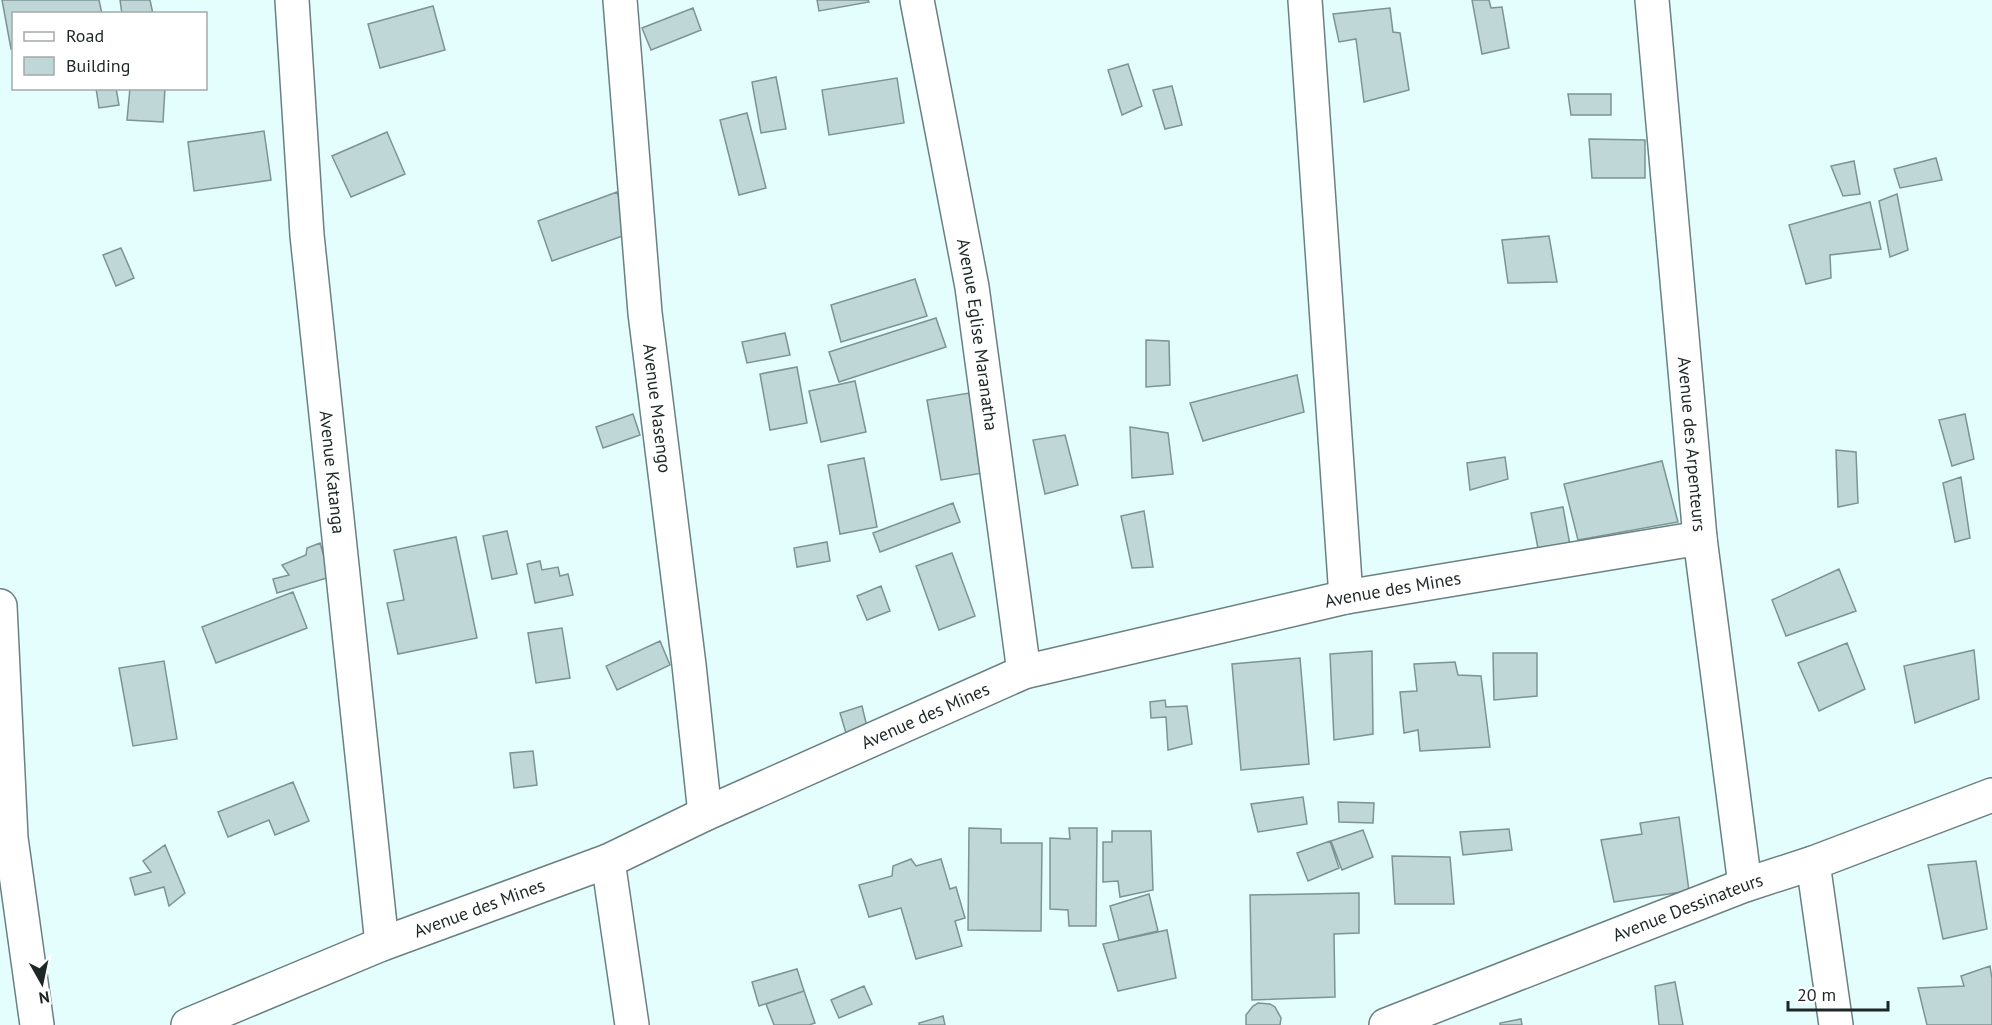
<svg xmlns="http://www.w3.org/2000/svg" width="1992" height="1025" font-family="'PT Sans',sans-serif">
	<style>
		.building { fill: #bfd7d7; stroke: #7d9394; stroke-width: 1.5 }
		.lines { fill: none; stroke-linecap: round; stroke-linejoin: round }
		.minor-casing { stroke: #6b8181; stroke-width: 36 }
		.minor { stroke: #fff; stroke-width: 33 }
		.labels { text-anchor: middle; stroke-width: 4.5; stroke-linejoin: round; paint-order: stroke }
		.street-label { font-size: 18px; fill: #1e2727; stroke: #fff }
	</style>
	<rect width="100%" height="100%" fill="#e4fdfd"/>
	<path class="building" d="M2,0H99L102,14H14V49H11Z
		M120,0H150L153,14H122Z
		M817,0H868L869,2L819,11Z
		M1472,0H1489L1491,8L1502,7L1509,48L1482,54Z
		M433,6L445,50L380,68L368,24Z
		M693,8L701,30L651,50L642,28Z
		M1390,8L1393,32L1400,33L1409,90L1364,102L1356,39L1339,42L1333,14Z
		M1128,64L1142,106L1122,115L1108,70Z
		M776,77L786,129L761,133L752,82Z
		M897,78L904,123L829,135L822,90Z
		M1172,86L1182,125L1165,129L1153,90Z
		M96,88H116L119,105L99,108Z
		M130,88H165L163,122L127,120Z
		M1568,94H1611V115H1571Z
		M747,113L766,188L739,195L720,120Z
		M264,131L271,180L194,191L188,142Z
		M387,132L405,174L351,197L332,156Z
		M1589,139L1645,140V178H1592Z
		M1936,158L1942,180L1900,188L1894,169Z
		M1854,161L1860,194L1843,196L1831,166Z
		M617,192L631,233L552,261L538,221Z
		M1897,194L1908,250L1890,257L1879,201Z
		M1870,202L1881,249L1830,255L1831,278L1806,284L1789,225Z
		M1549,236L1557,282L1508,283L1502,240Z
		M121,248L134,278L116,286L103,255Z
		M915,279L927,316L841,342L831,305Z
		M936,318L946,347L839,382L829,352Z
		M785,333L790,355L747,363L742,342Z
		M1146,340L1169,341L1170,385L1146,387Z
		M797,367L807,423L770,430L760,374Z
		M1297,375L1304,412L1203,441L1190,403Z
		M855,381L866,432L821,442L809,391Z
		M969,393L983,473L941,480L927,400Z
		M633,414L640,435L603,448L596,427Z
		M1965,414L1974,459L1952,466L1939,420Z
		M1130,427L1168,433L1173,474L1132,478Z
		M1065,435L1078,485L1045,494L1033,440Z
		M1836,450L1856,452L1858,503L1838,507Z
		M1505,457L1508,479L1470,490L1467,463Z
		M864,458L877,527L840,534L828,465Z
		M1662,461L1678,522L1578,540L1564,484Z
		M1961,477L1970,538L1955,542L1943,483Z
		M953,503L960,522L880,552L873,533Z
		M1563,507L1570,545L1539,553L1531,513Z
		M1144,511L1153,567L1132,568L1121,516Z
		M507,531L517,574L492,579L483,536Z
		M456,537L477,638L398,654L387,603L404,600L394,550Z
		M827,542L830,561L797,567L794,548Z
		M320,543L330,577L277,593L273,579L289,575L282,565L306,555L307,548Z
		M952,553L975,616L939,630L916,566Z
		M540,561L542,570L558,567L560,576L568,574L573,595L535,603L527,564Z
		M1839,569L1856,611L1786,636L1772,600Z
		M881,586L890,611L867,620L857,596Z
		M293,592L307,628L216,663L202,627Z
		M562,628L570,678L536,683L528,633Z
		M660,641L670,665L617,690L606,666Z
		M1847,643L1865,689L1819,711L1798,663Z
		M1974,650L1979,699L1915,723L1904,666Z
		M1372,651L1373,734L1334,740L1330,654Z
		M1493,653H1537V696L1494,700Z
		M1300,658L1309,764L1241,770L1232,664Z
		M164,661L177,739L133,746L119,668Z
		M1455,662L1458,675L1481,676L1490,747L1420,751L1418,730L1404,733L1400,692L1417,691L1414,664Z
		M1165,700L1166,707L1187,706L1192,744L1168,750L1166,717L1151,718L1150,702Z
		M862,706L867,727L846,733L840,713Z
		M533,751L537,785L514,788L510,753Z
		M293,782L309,821L275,835L269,820L228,837L218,812Z
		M1303,797L1307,824L1258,832L1251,804Z
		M1338,802L1374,803L1373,823L1339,822Z
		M1679,817L1689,891L1614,902L1601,840L1642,834L1640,823Z
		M969,828L1001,829V843H1042L1041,931L968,930Z
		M1069,828H1097L1096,926H1069L1068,910L1050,909V838L1070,839Z
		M1509,829L1512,850L1463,855L1460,832Z
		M1363,830L1373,857L1342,870L1331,841Z
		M1112,831H1151L1153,890L1120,897L1118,881L1103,882V842H1112Z
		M1330,841L1339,868L1308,881L1297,853Z
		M165,845L185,893L169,906L164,887L135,895L130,878L151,872L143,861Z
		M1392,856L1450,857L1454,904H1395Z
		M911,859L916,866L941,859L950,889L956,887L965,918L955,921L962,946L916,959L901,908L869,917L859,885L892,876L893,866Z
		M1976,861L1987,929L1943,939L1928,865Z
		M1359,893V933L1334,934L1335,997L1252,1000L1250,895Z
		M1149,894L1158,931L1119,940L1110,906Z
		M1167,930L1176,978L1118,991L1103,944Z
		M1990,966L1992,979V1025H1927L1918,988L1964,986L1961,976Z
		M797,969L804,991L759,1006L752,982Z
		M1675,982L1683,1025H1659L1655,986Z
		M864,986L872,1004L839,1018L831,1000Z
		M804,991L815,1023L809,1025H774L766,1004Z
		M1258,1003L1270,1004L1275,1007L1281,1018L1280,1025H1246V1015L1253,1006Z
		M943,1016L945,1025H919V1023Z
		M1521,1019L1522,1025H1500V1023Z"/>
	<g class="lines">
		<defs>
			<g id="minor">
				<path id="s1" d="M292,0L307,235L382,944"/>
				<path id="s2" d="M620,0L645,313L689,665L705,814"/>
				<path id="s3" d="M917,0L972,287L1024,672"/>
				<path d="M1305,0L1346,597"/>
				<path id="s4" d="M1652,0L1700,538L1745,885"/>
				<path d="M0,606L11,838L37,1025"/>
				<path d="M608,861L632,1025"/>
				<path d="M1813,863L1836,1025"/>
				<path id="s5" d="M188,1025L382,944L608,861L705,814L1024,672L1346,597L1700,538"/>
				<path id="s6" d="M1386,1025L1745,885L1813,863L1992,795"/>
			</g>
		</defs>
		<use href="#minor" class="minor-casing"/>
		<use href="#minor" class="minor"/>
	</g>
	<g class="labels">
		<g class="street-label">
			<text dy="6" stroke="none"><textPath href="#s3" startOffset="340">Avenue Eglise Maranatha</textPath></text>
			<text dy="6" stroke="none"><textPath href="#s2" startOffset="410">Avenue Masengo</textPath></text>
			<text dy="6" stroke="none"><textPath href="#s4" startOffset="446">Avenue des Arpenteurs</textPath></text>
			<text dy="6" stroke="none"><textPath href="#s1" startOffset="474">Avenue Katanga</textPath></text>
			<text dy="6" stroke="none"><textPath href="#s5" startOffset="1286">Avenue des Mines</textPath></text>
			<text dy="6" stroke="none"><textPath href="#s5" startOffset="800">Avenue des Mines</textPath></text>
			<text dy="6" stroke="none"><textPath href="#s6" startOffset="324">Avenue Dessinateurs</textPath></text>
			<text dy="6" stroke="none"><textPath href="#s5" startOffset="314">Avenue des Mines</textPath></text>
		</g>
	</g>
	<rect x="12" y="12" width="195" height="78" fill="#ffffff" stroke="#a5a9a9" stroke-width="1.5"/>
	<rect x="24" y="32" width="30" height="9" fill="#ffffff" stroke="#a5a9a9" stroke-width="1.5"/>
	<text x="66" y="42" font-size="18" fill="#1e2727">Road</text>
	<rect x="24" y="57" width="30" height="18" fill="#bfd7d7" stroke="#a5a9a9" stroke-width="1.5"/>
	<text x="66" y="72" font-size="18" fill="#1e2727">Building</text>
	<g transform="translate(42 983) rotate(171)" stroke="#ffffff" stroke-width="4.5" paint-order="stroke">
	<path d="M0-4.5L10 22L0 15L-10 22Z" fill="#1e2727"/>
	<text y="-9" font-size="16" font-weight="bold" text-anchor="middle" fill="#1e2727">N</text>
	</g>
	<path d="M1788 1001v9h100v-9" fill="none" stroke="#1e2727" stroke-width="3"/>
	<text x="1797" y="1001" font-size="18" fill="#1e2727" stroke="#ffffff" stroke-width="4.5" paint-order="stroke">20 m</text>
</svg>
